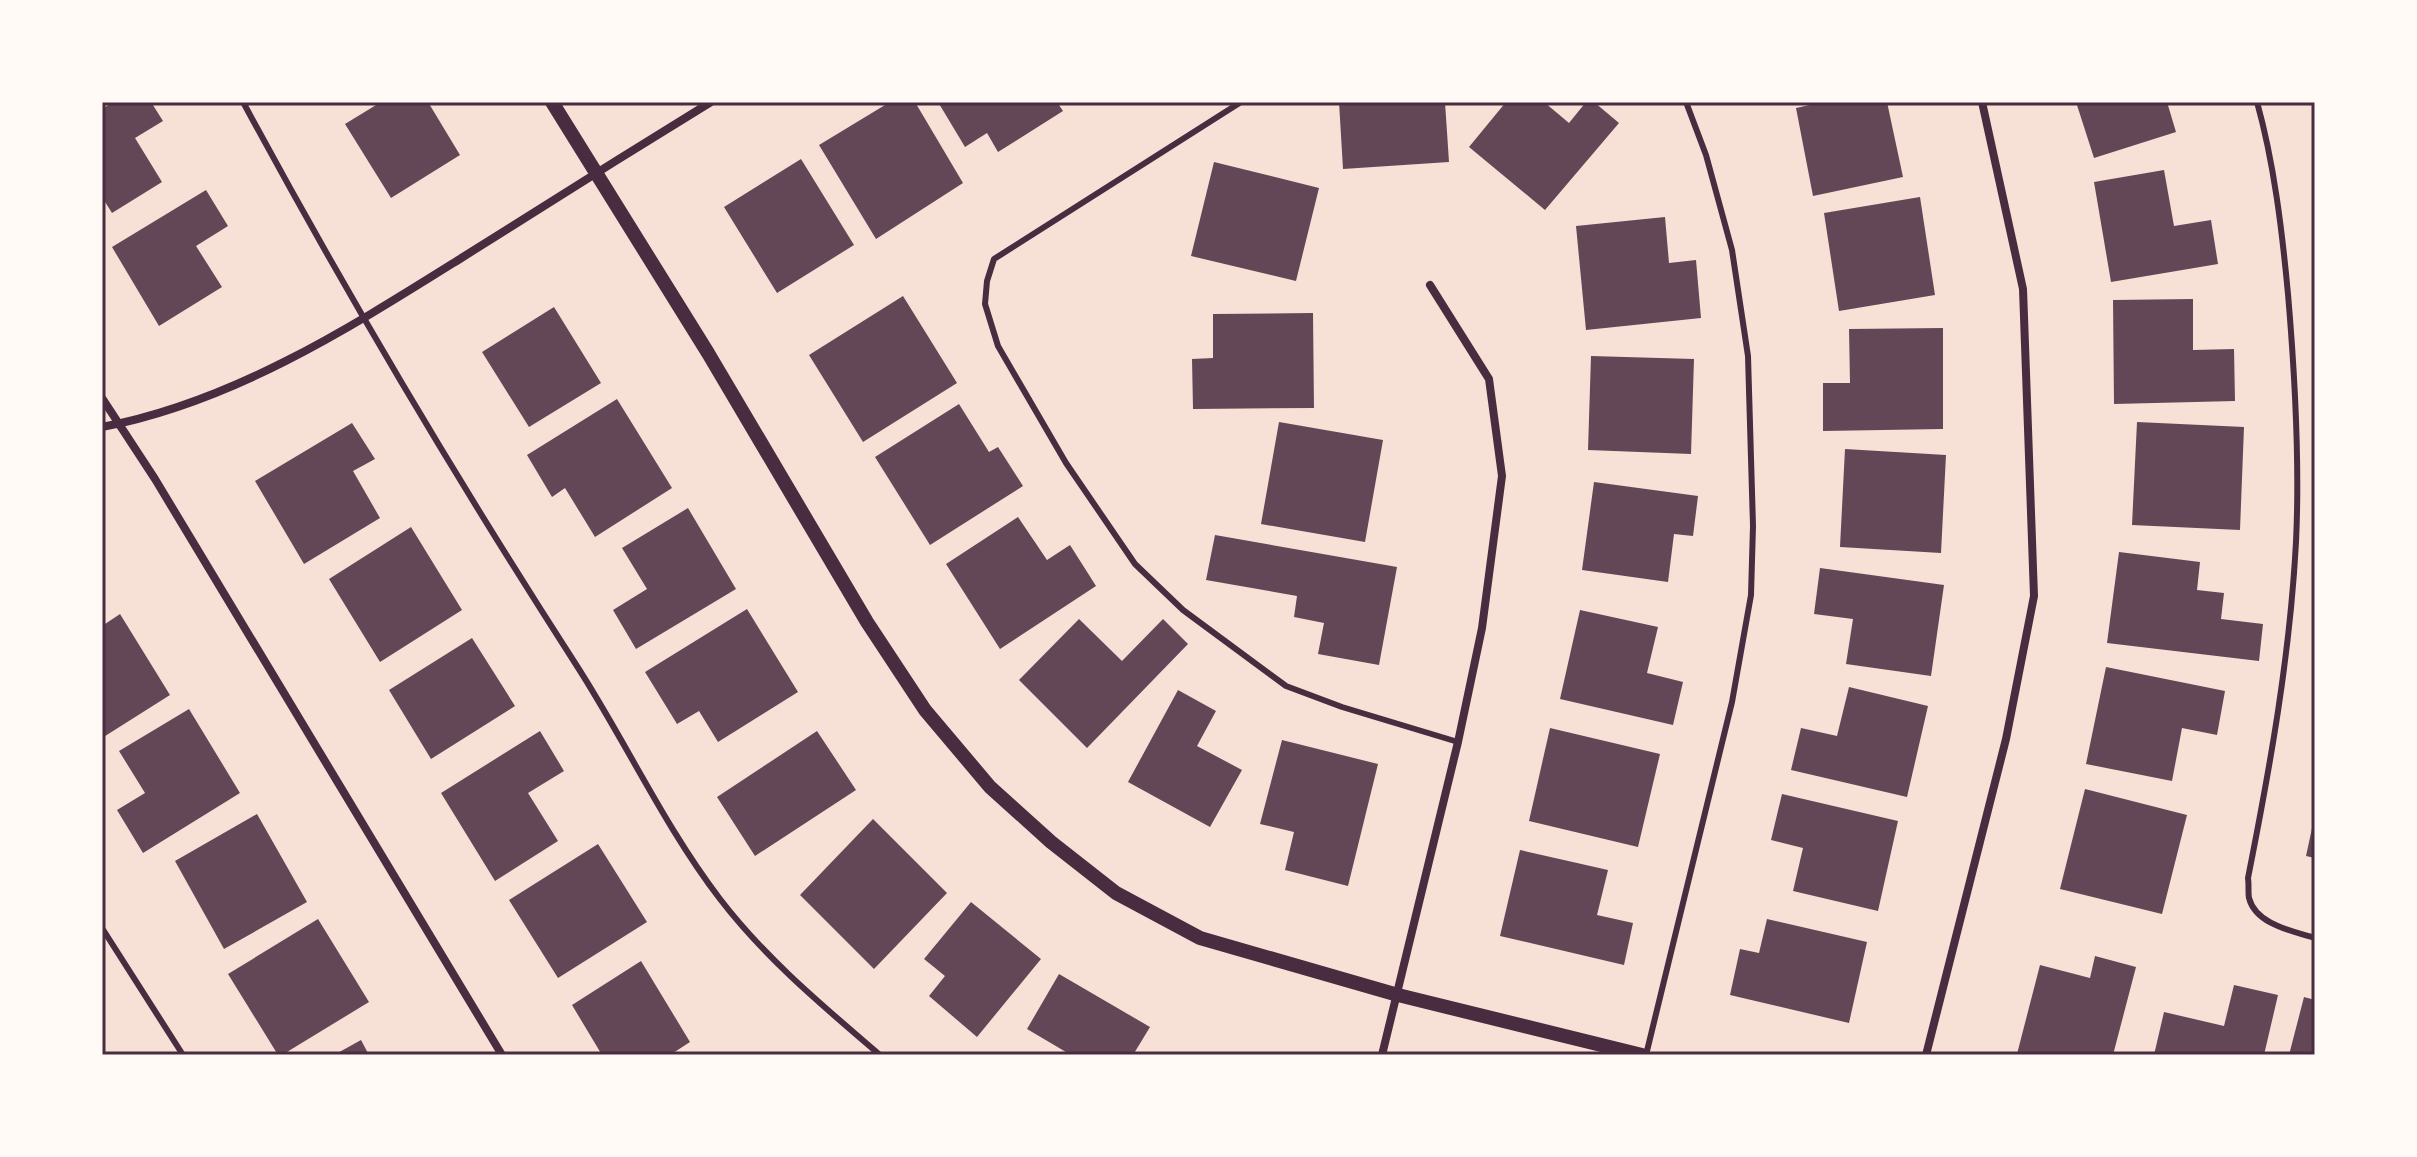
<svg xmlns="http://www.w3.org/2000/svg" width="2417" height="1157" font-family="Montserrat,sans-serif">
	<style>
		.building { fill: #644757 }
		.lines { fill: none; stroke-linecap: round; stroke-linejoin: round }
		.service { stroke: #4a2c40; stroke-width: 6 }
		.minor { stroke: #4a2c40; stroke-width: 8 }
		.tertiary { stroke: #4a2c40; stroke-width: 14 }
		.neatline { fill: none; stroke: #4a2c40; stroke-width: 3 }
	</style>
	<rect width="100%" height="100%" fill="#f7e1d7"/>
	<path class="building" d="M113,102H151L163,121L135,138L162,182L112,213L102,197V109Z
		M381,102H428L460,155L391,198L345,124Z
		M890,102H915L963,183L876,239L819,145Z
		M938,102H1057L1063,111L998,152L987,133L965,147Z
		M1339,102H1445L1449,162L1343,169Z
		M1506,102H1544L1569,123L1586,102H1594L1619,123L1545,210L1469,147Z
		M1823,102H1887L1903,177L1813,196L1796,108Z
		M2076,102H2167L2176,132L2094,158Z
		M801,159L854,245L777,293L724,207Z
		M1214,162L1319,188L1296,281L1191,256Z
		M2164,170L2174,226L2211,220L2218,264L2111,282L2094,182Z
		M206,190L228,226L196,246L222,287L159,326L112,247Z
		M1920,197L1935,295L1839,311L1824,213Z
		M1665,217L1669,263L1696,260L1701,318L1586,330L1576,226Z
		M903,296L957,383L863,442L809,355Z
		M2193,299V350L2234,349L2235,401L2114,404L2113,300Z
		M554,307L601,383L529,427L482,352Z
		M1313,313L1314,408L1193,409L1192,359L1213,358V314Z
		M1943,328V429L1823,431V383H1850L1849,329Z
		M1591,356L1694,359L1691,454L1588,450Z
		M617,399L672,488L595,537L565,488L552,497L527,455Z
		M959,404L989,452L998,447L1023,486L930,545L875,457Z
		M1279,422L1383,440L1365,542L1261,524Z
		M2137,422L2244,427L2240,530L2132,525Z
		M352,423L375,459L353,471L380,518L304,564L255,481Z
		M1845,449L1946,455L1941,553L1840,547Z
		M1594,482L1698,496L1693,536L1674,534L1668,582L1582,570Z
		M688,508L736,589L636,649L613,610L647,589L622,548Z
		M1018,517L1047,560L1070,545L1096,586L1000,649L946,564Z
		M411,527L462,610L380,662L329,579Z
		M1215,535L1397,567L1379,665L1318,654L1324,623L1294,617L1297,596L1206,580Z
		M2119,552L2200,562L2197,590L2224,593L2221,619L2263,624L2259,661L2107,643Z
		M1820,568L1944,585L1931,676L1846,664L1853,619L1814,614Z
		M747,609L798,692L718,742L699,711L677,724L645,672Z
		M1580,610L1658,627L1647,673L1683,682L1673,725L1560,699Z
		M120,614L170,695L102,738V626Z
		M1079,619L1122,661L1163,619L1188,644L1087,748L1019,680Z
		M472,638L515,706L431,759L389,690Z
		M2106,667L2225,691L2217,735L2182,728L2172,781L2086,764Z
		M1849,687L1928,706L1907,797L1791,770L1801,728L1837,736Z
		M1178,690L1216,711L1197,746L1242,770L1210,827L1128,782Z
		M189,709L240,793L143,853L117,810L145,793L119,751Z
		M1550,728L1660,754L1638,847L1529,821Z
		M540,731L564,771L528,793L558,841L495,881L441,793Z
		M817,731L856,790L755,856L717,797Z
		M1282,740L1378,764L1348,886L1285,870L1294,832L1260,824Z
		M2085,789L2187,815L2162,914L2060,889Z
		M1782,794L1898,821L1878,911L1793,891L1803,848L1771,840Z
		M257,814L307,902L224,949L175,861Z
		M873,819L947,893L874,969L800,895Z
		M2314,819H2315V858L2306,856Z
		M598,844L647,922L558,978L509,900Z
		M1520,850L1608,870L1597,915L1633,923L1624,965L1500,936Z
		M971,902L1041,959L977,1037L929,996L945,976L924,959Z
		M318,919L369,1002L282,1055H278L228,974Z
		M1767,919L1867,942L1849,1023L1730,995L1740,949L1759,953Z
		M2095,956L2136,967L2113,1055L2017,1054L2040,965L2090,978Z
		M641,961L690,1042L670,1055H602L572,1005Z
		M1059,974L1150,1027L1133,1055H1071L1027,1029Z
		M2234,985L2278,995L2264,1055H2154L2164,1012L2224,1026Z
		M2304,997L2315,1000V1055H2289Z
		M361,1040L369,1055H334Z"/>
	<g class="lines">
		<path class="service" d="M243,102C346,293 457,480 575,663C625,740 664,826 720,899C766,959 823,1006 880,1055
			M1241,102L994,259L987,281L985,304L998,346L1066,463L1135,564L1183,610L1286,686L1342,707L1458,742
			M2257,102C2274,163 2282,230 2288,294C2295,376 2300,459 2296,542C2290,656 2270,767 2248,878C2249,884 2248,893 2249,898C2256,925 2293,931 2315,938
			M102,928L183,1055
			M1646,1055L1732,702L1751,595L1753,526L1748,356L1732,250L1706,155L1686,102"/>
		<path class="minor" d="M102,398L155,479L502,1055
			M102,427C234,402 351,327 463,257C545,205 628,153 711,102
			M1382,1055L1458,742L1482,628L1502,476L1489,379L1430,285
			M1926,1055L2006,739L2034,596L2023,289L1982,102"/>
		<path class="tertiary" d="M552,102L708,353L867,622L925,710L990,787L1051,842L1116,893L1200,938L1398,995L1642,1055"/>
	</g>
	<rect width="2417" height="1157" fill="none" stroke="#fffaf5" stroke-width="208"/>
	<rect x="104" y="104" width="2209" height="949" class="neatline"/>
</svg>
